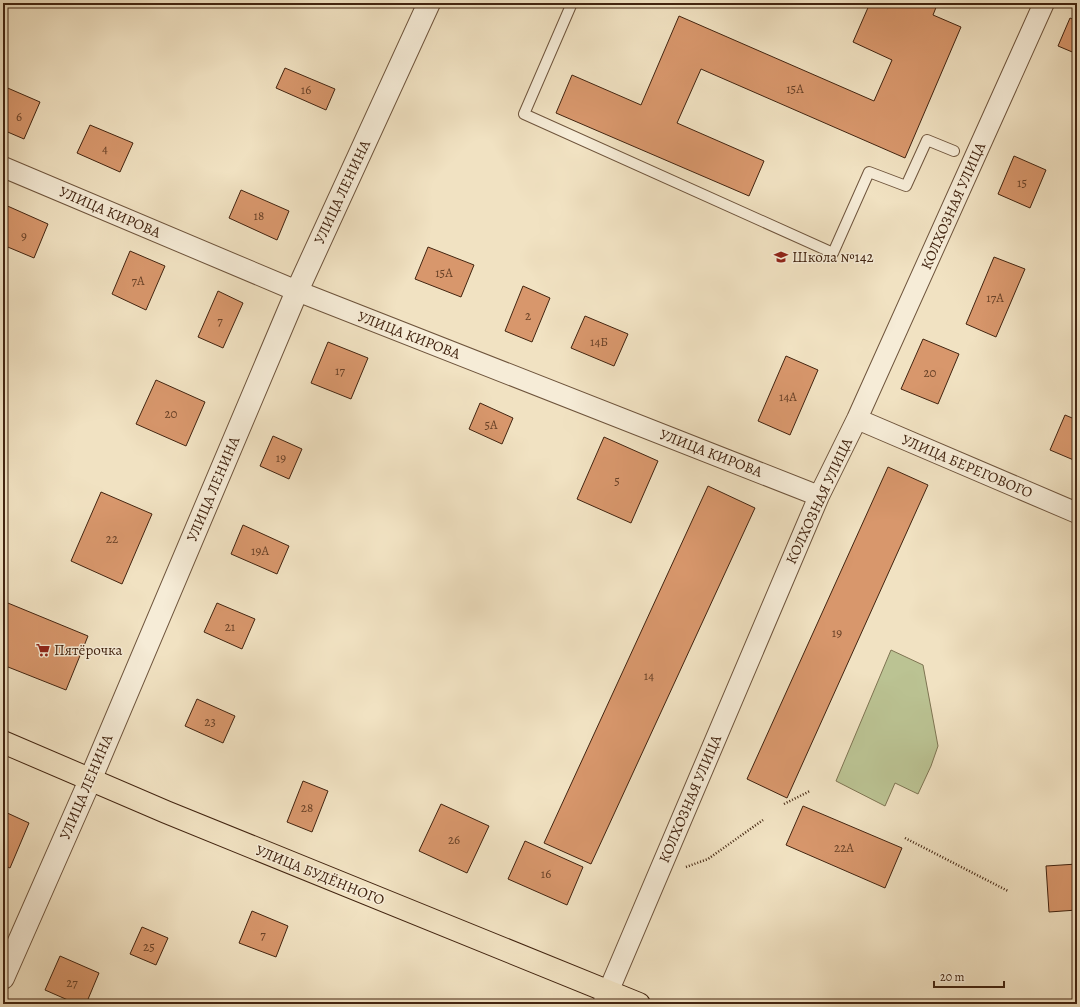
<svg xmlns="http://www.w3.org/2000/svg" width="1080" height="1007" font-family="Alegreya,serif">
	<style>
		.green { fill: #bbc393; stroke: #7e7452 }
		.building { fill: #d8976c; stroke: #422410 }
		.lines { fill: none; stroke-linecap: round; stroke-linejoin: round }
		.service-casing { stroke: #6e543c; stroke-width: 12 }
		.minor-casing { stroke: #6e543c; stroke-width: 22 }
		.tertiary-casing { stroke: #6e543c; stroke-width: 24 }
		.primary-casing { stroke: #422410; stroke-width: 24 }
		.path { stroke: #422410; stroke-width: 2.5; stroke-dasharray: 1 2; stroke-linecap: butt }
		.service { stroke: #f6ecd7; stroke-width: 10 }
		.minor { stroke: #f6ecd7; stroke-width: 20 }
		.tertiary { stroke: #f6ecd7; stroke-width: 22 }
		.primary { stroke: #f1e2c2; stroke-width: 22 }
		.labels { text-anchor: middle; stroke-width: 3; stroke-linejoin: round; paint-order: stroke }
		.number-label { font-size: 13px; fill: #684127 }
		.street-label { font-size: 15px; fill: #422410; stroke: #f6ecd7 }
		.poi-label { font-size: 15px; fill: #422410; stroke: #f6ecd7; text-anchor: start }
	</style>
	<rect width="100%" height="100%" fill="#f1e2c2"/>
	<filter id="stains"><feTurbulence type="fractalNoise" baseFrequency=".005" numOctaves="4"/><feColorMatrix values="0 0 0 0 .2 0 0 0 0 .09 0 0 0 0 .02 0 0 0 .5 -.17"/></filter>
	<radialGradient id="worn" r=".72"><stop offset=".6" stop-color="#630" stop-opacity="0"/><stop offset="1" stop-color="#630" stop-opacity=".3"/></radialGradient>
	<path class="green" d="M891,650L923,665L938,746L931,766L918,794L895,783L885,806L836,781Z"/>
	<path class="building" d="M870,3H933L937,5L933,15L961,27L905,158L701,69L677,123L764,161L749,196L556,113L572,75L641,105L679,16L874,101L892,60L853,42Z
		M1070,18L1077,21V54L1058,46Z
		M285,68L335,89L326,110L276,88Z
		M3,86L40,102L24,139L3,130Z
		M90,125L133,143L120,172L77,153Z
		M1014,156L1046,170L1030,208L998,194Z
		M241,190L289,211L277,240L229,218Z
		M3,204L48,224L34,258L3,245Z
		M428,247L474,265L461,297L415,279Z
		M130,251L165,266L146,310L112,294Z
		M994,257L1025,269L996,337L966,324Z
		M523,286L550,298L532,342L505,331Z
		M218,291L243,303L223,348L198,337Z
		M585,316L628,334L614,366L571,348Z
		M923,339L959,354L938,404L901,389Z
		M328,342L368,358L351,399L311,383Z
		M786,356L818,370L790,435L758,421Z
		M156,380L205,402L186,446L136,424Z
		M480,403L513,418L502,444L469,429Z
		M1065,415L1077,420L1076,461L1050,450Z
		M273,436L302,449L289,479L260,466Z
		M604,437L658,461L631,523L577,499Z
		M888,467L928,485L787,798L747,779Z
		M708,486L755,508L591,864L544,843Z
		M101,492L152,514L122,584L71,561Z
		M243,525L289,546L277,574L231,554Z
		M3,601L88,636L66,690L3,665Z
		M217,603L255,619L242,649L204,632Z
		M197,699L235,716L223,743L185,726Z
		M303,781L328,791L312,832L287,822Z
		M441,804L489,826L467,873L419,851Z
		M803,806L902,848L885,888L786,845Z
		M3,811L29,823L10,868L3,865Z
		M525,841L583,867L567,905L508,879Z
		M1077,864V910L1049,912L1046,866Z
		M252,911L288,926L276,957L239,943Z
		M142,927L168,938L156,965L130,954Z
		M60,956L99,973L86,1004H77L45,990Z
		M48,1000L57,1004H46Z"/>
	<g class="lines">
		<defs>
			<path id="service" d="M572,3L524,114L833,253L869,172L906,186L927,140L954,151"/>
			<path id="minor" d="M3,167L297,291L819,496
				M857,419L1077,513
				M603,1004L819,496L857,419L1044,3"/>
			<path id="tertiary" d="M3,978L91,778L297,291L429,3"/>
			<path id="primary" d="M3,742L166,812L639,1004"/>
		</defs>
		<use href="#service" class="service-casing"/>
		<use href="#minor" class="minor-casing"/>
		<use href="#tertiary" class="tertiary-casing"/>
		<use href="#primary" class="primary-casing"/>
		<path class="path" d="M784,804L810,791
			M905,838L1008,891
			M686,867L708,859L763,820"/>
		<use href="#service" class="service"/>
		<use href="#minor" class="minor"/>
		<use href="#tertiary" class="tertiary"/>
		<use href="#primary" class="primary"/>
	</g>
	<defs>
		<symbol id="school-bare" viewBox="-9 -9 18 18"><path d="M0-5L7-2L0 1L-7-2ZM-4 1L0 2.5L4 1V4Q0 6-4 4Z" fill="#8f2418" stroke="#f6ecd7" stroke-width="2.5" paint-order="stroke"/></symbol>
		<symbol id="supermarket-bare" viewBox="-9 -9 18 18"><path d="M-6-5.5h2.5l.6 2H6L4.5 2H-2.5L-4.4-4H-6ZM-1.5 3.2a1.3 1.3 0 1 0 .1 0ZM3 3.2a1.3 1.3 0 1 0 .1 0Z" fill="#8f2418" stroke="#f6ecd7" stroke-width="2.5" paint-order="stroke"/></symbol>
	</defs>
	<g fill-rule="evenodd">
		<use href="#school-bare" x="771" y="247" width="20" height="20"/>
		<use href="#supermarket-bare" x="33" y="640" width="20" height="20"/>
	</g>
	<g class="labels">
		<g class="number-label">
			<text x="795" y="93">15А</text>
			<text x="306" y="94">16</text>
			<text x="19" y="121">6</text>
			<text x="105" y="153">4</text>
			<text x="1022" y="187">15</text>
			<text x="259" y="220">18</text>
			<text x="24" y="240">9</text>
			<text x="444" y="277">15А</text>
			<text x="138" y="285">7А</text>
			<text x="995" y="302">17А</text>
			<text x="528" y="320">2</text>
			<text x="220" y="325">7</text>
			<text x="599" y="346">14Б</text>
			<text x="340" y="375">17</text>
			<text x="930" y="377">20</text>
			<text x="788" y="401">14А</text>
			<text x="171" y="418">20</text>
			<text x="491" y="429">5А</text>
			<text x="281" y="462">19</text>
			<text x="617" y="485">5</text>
			<text x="112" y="543">22</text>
			<text x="260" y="555">19А</text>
			<text x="230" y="631">21</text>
			<text x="837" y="637">19</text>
			<text x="649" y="680">14</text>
			<text x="210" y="726">23</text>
			<text x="307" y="812">28</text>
			<text x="454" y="844">26</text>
			<text x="844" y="852">22А</text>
			<text x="546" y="878">16</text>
			<text x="263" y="939">7</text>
			<text x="149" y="951">25</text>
			<text x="72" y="987">27</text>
		</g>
		<g class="street-label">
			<text transform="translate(342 192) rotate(-65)" y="5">УЛИЦА ЛЕНИНА</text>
			<text transform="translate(953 206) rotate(-66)" y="5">КОЛХОЗНАЯ УЛИЦА</text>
			<text transform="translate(110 212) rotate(23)" y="5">УЛИЦА КИРОВА</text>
			<text transform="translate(409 335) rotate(21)" y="5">УЛИЦА КИРОВА</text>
			<text transform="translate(711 453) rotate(21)" y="5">УЛИЦА КИРОВА</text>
			<text transform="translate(967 466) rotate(23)" y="5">УЛИЦА БЕРЕГОВОГО</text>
			<text transform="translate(213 489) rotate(-67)" y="5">УЛИЦА ЛЕНИНА</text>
			<text transform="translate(819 501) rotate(-65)" y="5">КОЛХОЗНАЯ УЛИЦА</text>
			<text transform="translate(86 787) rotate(-67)" y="5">УЛИЦА ЛЕНИНА</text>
			<text transform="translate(690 799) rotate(-67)" y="5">КОЛХОЗНАЯ УЛИЦА</text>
			<text transform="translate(320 875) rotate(22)" y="5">УЛИЦА БУДЁННОГО</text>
		</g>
		<g class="poi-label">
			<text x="792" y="262">Школа №142</text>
			<text x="54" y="655">Пятёрочка</text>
		</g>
	</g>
	<rect width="1080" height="1007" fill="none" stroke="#f1e2c2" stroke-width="16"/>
	<rect x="4" y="4" width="1072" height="999" fill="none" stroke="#422410" stroke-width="2"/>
	<rect x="8" y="8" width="1064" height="991" fill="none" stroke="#422410"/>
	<path d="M934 981v6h70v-6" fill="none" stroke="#422410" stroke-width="2"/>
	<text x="940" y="981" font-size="12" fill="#422410" stroke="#f6ecd7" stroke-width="3" paint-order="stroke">20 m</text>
	<rect width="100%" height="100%" filter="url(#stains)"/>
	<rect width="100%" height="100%" fill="url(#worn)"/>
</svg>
